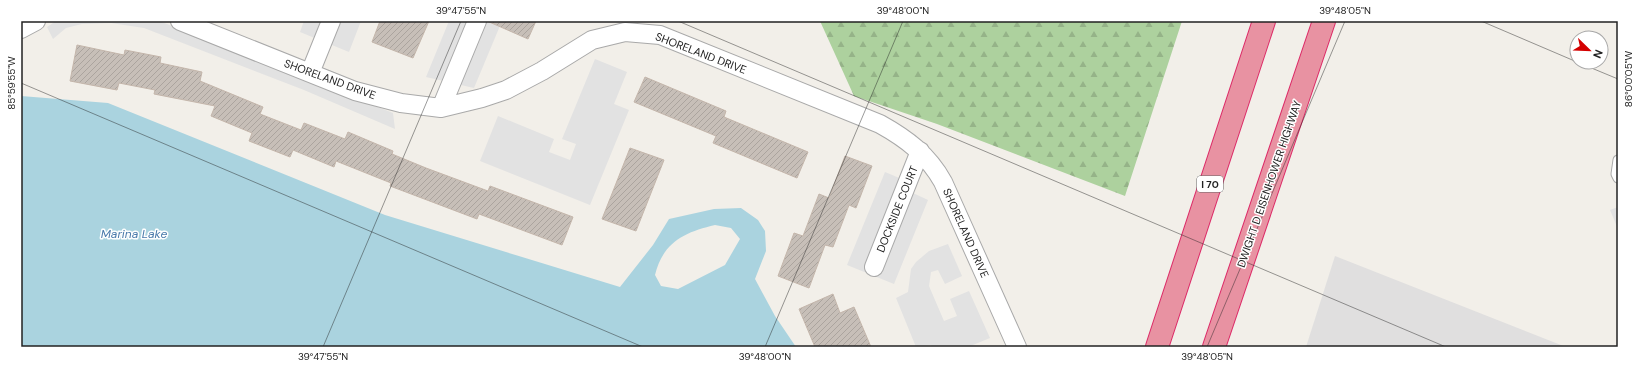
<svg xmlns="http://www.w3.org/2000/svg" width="1639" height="368" font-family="'DM Sans',sans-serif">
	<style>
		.residential { fill: #e0dfdf }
		.forest { fill: url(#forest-firs) }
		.parking { fill: #e2e2e2 }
		.water { fill: #aad3df; fill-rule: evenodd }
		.building { fill: url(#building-hatch); stroke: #c4b6ab }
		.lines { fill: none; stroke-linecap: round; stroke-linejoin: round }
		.lane-casing { stroke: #a9a9a9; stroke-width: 11 }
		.street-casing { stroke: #a9a9a9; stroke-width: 20 }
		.highway-casing { stroke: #dc2a67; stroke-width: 24 }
		.lane { stroke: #fff; stroke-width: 9 }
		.street { stroke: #fff; stroke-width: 18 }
		.highway { stroke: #e892a2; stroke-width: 22 }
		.ticks { fill: none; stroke: #222; stroke-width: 1; stroke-opacity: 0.45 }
		.labels { text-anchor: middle; stroke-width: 3; stroke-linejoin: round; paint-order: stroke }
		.shield { fill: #fff; stroke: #646464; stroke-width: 1 }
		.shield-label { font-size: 10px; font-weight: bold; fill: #222 }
		.street-label { font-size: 11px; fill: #222; stroke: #fff }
		.water-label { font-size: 12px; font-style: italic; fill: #4a7aab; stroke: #fff }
		.neatline { fill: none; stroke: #222; stroke-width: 1.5 }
		.ticks-label { font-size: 10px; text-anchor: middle; fill: #222 }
	</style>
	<defs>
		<pattern id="forest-firs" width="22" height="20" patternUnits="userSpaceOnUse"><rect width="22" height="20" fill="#add19e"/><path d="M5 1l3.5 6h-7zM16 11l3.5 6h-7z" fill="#95b388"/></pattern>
		<pattern id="building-hatch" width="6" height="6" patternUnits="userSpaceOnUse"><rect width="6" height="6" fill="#c7bfb8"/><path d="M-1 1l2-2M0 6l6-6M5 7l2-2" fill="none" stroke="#aba49e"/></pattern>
	</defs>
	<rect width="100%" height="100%" fill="#f2efe9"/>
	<path class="residential" d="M1335,256L1566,347H1306Z"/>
	<path class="forest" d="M820,21H1182L1125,196L937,124L854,96Z"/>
	<path class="parking" d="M56,21H158L167,24L393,113L395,129L304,90L144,28L111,23L82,24L66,28L53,39L47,27Z
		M304,21H361L349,52L300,32Z
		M449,21H502L474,88L426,77Z
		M595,59L627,72L614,104L629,110L590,205L480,161L498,116L554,139L549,152L570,160L576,144L562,139Z
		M885,172L916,185L913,193L928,200L894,284L847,265Z
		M1618,207V229L1610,210Z
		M948,244L962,276L945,284L938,270L931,272L929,286L944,321L957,316L950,299L969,291L990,338L968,347H932L931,345L916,347L896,298L908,292L911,269L916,262L929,251Z"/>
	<path class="water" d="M21,96L108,103L385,215L620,287L653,245L669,219L714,209L741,208L758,220L765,231L766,251L755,279L775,316L796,347H21ZM715,225L731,228L740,239L725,265L678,289L661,286L655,275C663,242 685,232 715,225Z"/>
	<path class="building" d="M380,21H429L413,58L372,42Z
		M487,21H536L528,39Z
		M77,45L124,55L125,50L161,57L160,63L202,72L200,81L263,107L260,114L301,130L304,123L345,139L348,132L393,151L392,154L426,168L488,191L490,186L573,217L562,245L479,214L477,219L390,186L391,183L336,161L334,167L293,150L290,157L249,141L252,133L211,116L215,106L154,94L155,90L119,83L117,90L70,81Z
		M645,77L726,111L724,117L808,152L797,178L713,143L716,136L634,102Z
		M630,148L664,160L636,231L602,219Z
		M845,156L872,166L856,208L849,205L833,247L825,245L809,288L778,276L794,233L803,236L819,194L829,198Z
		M833,294L840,313L854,307L871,347H815L799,309Z"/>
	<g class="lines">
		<defs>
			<path id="lane" d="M1618,160L1616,174L1618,178"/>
			<path id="street" d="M180,21L355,91L401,103L441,108L482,98L506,90L542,71L592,40L625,32L660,35L880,124C907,139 928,155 943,182L1017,347
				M21,29L36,21
				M310,73L331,21
				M441,108L477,21
				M874,267L920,151"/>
			<path id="highway" d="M1157,347L1264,21
				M1214,347L1324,21"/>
		</defs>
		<use href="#lane" class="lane-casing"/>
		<use href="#street" class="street-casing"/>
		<use href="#highway" class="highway-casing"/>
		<use href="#lane" class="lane"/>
		<use href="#street" class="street"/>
		<use href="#highway" class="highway"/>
	</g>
	<path class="ticks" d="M678,21L1446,347M1481,21L1577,62M1577,62L1618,79M21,83L643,347M323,347L461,21M765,347L903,21M1207,347L1345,21"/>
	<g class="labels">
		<rect class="shield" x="1197" y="176" width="26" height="16" rx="3"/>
		<g class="shield-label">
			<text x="1210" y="188">I 70</text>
		</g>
		<g class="street-label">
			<text transform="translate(701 53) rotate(21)" y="4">SHORELAND DRIVE</text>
			<text transform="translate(330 79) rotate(20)" y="4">SHORELAND DRIVE</text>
			<text transform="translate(1269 184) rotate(-71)" y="4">DWIGHT D EISENHOWER HIGHWAY</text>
			<text transform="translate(897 209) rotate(-68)" y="4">DOCKSIDE COURT</text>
			<text transform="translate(966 233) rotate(66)" y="4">SHORELAND DRIVE</text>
		</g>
		<g class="water-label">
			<text x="134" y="238">Marina Lake</text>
		</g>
	</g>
	<rect width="1639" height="368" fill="none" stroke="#ffffff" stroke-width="44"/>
	<g transform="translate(1589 50) rotate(113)"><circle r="19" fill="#ffffff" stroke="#a7a7a7"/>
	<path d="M0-3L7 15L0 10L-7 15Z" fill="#d40000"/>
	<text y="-6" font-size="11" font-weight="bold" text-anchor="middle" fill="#222222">N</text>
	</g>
	<rect x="22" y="22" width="1595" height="324" class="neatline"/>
	<g class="ticks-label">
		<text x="461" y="14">39°47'55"N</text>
		<text x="903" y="14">39°48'00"N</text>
		<text x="1345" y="14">39°48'05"N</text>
		<text transform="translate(1628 79) rotate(-90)" y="4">86°00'05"W</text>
		<text transform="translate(11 83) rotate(-90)" y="4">85°59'55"W</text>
		<text x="323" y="360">39°47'55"N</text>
		<text x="765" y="360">39°48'00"N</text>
		<text x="1207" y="360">39°48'05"N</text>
	</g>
</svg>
